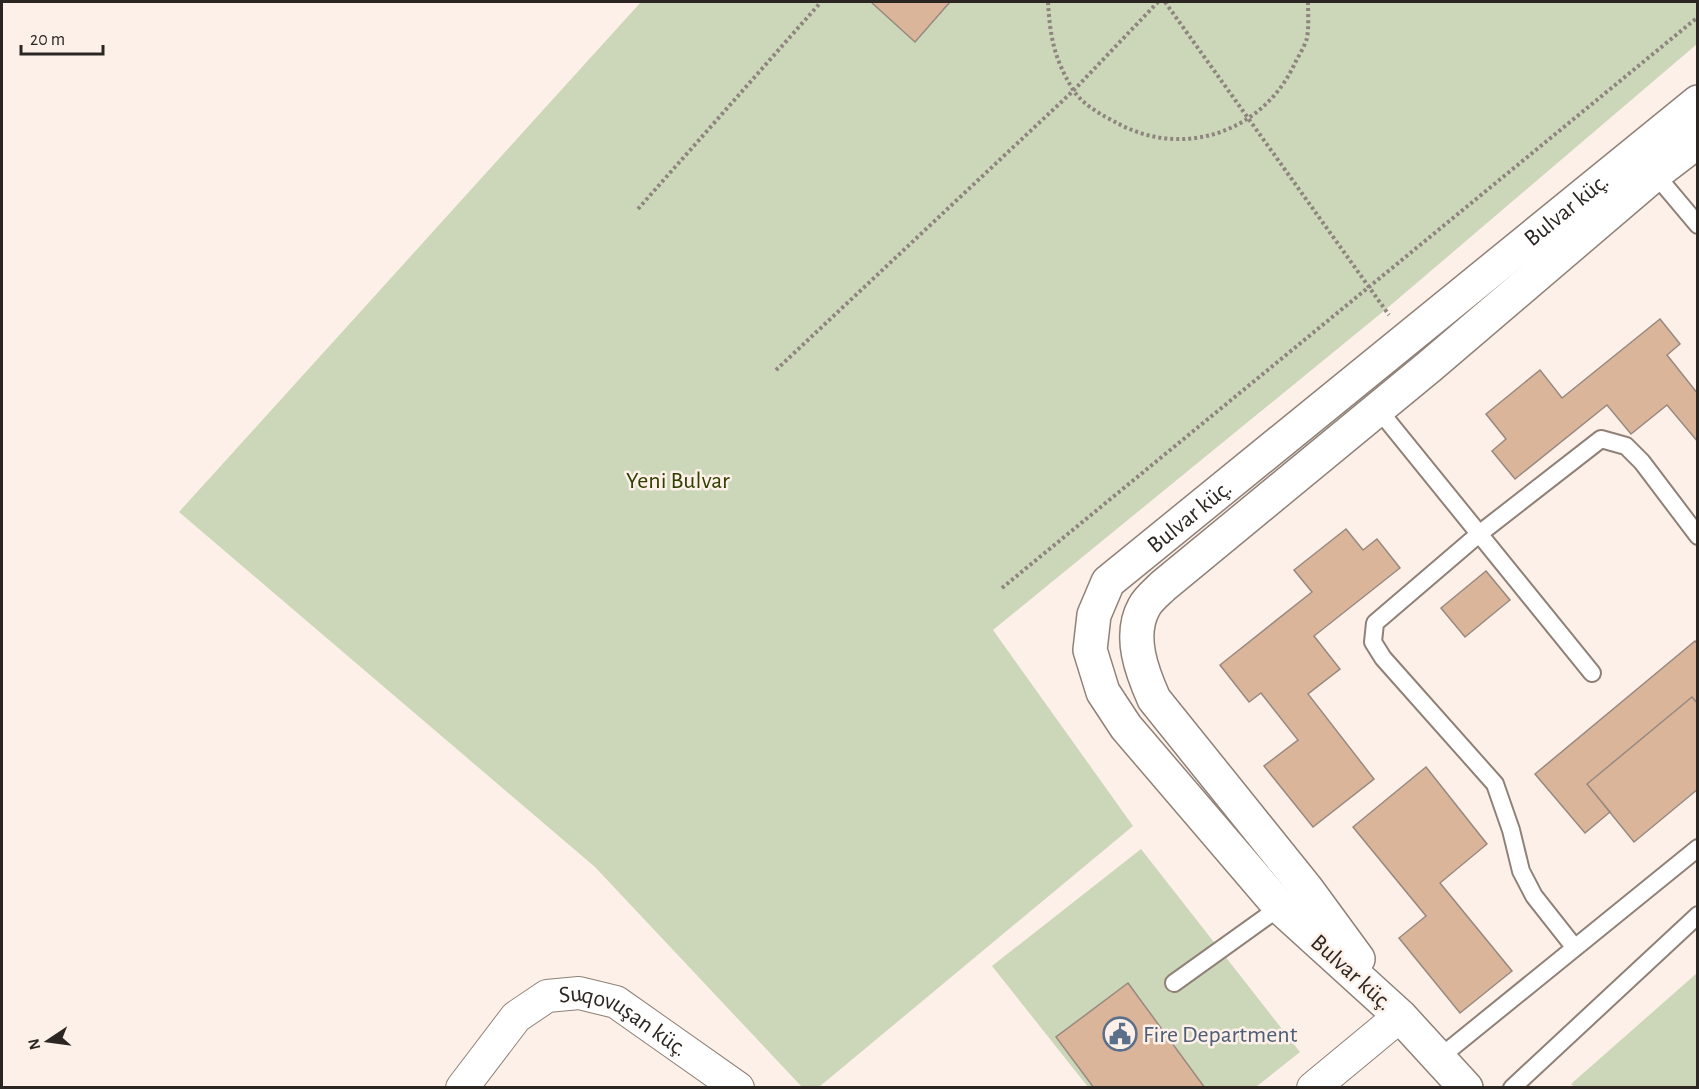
<svg xmlns="http://www.w3.org/2000/svg" width="1699" height="1089" font-family="'Alegreya Sans',sans-serif">
	<style>
		.green { fill: #cbd7b8 }
		.building { fill: #dab59a; stroke: #988980; stroke-width: 1.5 }
		.lines { fill: none; stroke-linecap: round; stroke-linejoin: round }
		.lane-casing { stroke: #8f8177; stroke-width: 20 }
		.street-casing { stroke: #8f8177; stroke-width: 34 }
		.secondary-casing { stroke: #8f8177; stroke-width: 36 }
		.path { stroke: #8e857f; stroke-width: 4; stroke-dasharray: 3 3; stroke-linecap: butt }
		.lane { stroke: #fff; stroke-width: 16 }
		.street { stroke: #fff; stroke-width: 32 }
		.secondary { stroke: #fff; stroke-width: 33 }
		.labels { text-anchor: middle; stroke-width: 5; stroke-linejoin: round; paint-order: stroke }
		.street-label { font-size: 24px; fill: #2b2622; stroke: #fdf0e8 }
		.park-label { font-size: 24px; fill: #2f3f00; stroke: #fdf0e8 }
		.service-label { font-size: 24px; fill: #4e5e75; stroke: #fdf0e8; text-anchor: start }
	</style>
	<rect width="100%" height="100%" fill="#fdf0e8"/>
	<path class="green" d="M641,2H1697V44L1385,310L993,630L1133,826L819,1087H802L595,867L179,512Z
		M1141,849L1300,1052L1256,1087H1088L992,966Z
		M1697,973V1087H1574L1571,1084Z"/>
	<path class="building" d="M871,2H950L915,42Z
		M1660,319L1680,344L1667,355L1698,394V442L1667,405L1631,434L1607,405L1515,479L1492,451L1506,439L1486,414L1540,370L1562,398Z
		M1346,529L1363,550L1377,539L1400,568L1314,636L1340,669L1308,694L1374,779L1313,827L1264,766L1298,740L1261,693L1249,702L1220,665L1312,592L1294,570Z
		M1486,571L1510,600L1465,637L1441,608Z
		M1695,641L1698,644V704L1692,697L1587,784L1610,812L1585,833L1535,774Z
		M1692,697L1698,704V789L1634,842L1587,784Z
		M1426,767L1487,844L1440,883L1512,971L1460,1013L1399,938L1426,916L1353,827Z
		M1128,983L1205,1088H1094L1056,1037Z"/>
	<g class="lines">
		<defs>
			<path id="lane" d="M1655,174L1698,225
				M1378,409L1592,673
				M1575,948L1534,896L1521,871L1511,830L1495,784L1383,658L1373,642L1375,623L1479,534L1601,439L1626,446L1642,462L1698,536
				M1174,983L1280,907
				M1439,1058L1698,848
				M1512,1088L1698,915"/>
			<g id="street">
				<path id="s1" d="M462,1088L516,1017L547,996L579,993L616,1002L738,1088"/>
				<path d="M1313,1088L1400,1016"/>
			</g>
			<g id="secondary">
				<path d="M1358,959L1306,888L1154,699C1142,672 1128,636 1144,607C1148,599 1157,592 1163,586L1430,366L1655,174L1698,141"/>
				<path id="s2" d="M1466,1088L1400,1016L1280,907L1126,727L1103,692L1090,650L1094,615L1108,582L1698,102"/>
			</g>
		</defs>
		<use href="#lane" class="lane-casing"/>
		<use href="#street" class="street-casing"/>
		<use href="#secondary" class="secondary-casing"/>
		<path class="path" d="M1048,2C1050,36 1054,58 1072,88C1081,104 1103,116 1119,124C1185,159 1264,131 1295,63C1299,55 1305,46 1307,38C1309,27 1308,13 1308,2
			M1165,2L1389,315
			M638,209L821,2
			M776,370L1073,91L1158,2
			M1002,588L1698,17"/>
		<use href="#lane" class="lane"/>
		<use href="#street" class="street"/>
		<use href="#secondary" class="secondary"/>
	</g>
	<defs>
		<symbol id="civic-ring" viewBox="-11 -11 22 22"><circle r="9.5" fill="#fdf0e8" stroke="#5c6f8a" stroke-width="1.5"/><path d="M-.6-6.5H3V-4.5H.6V-3L4-1V1h2V6H-6V1h2V-1L-.6-3ZM-1.2 2.5V6h2.4V2.5Z" fill="#5c6f8a"/></symbol>
	</defs>
	<g fill-rule="evenodd">
		<use href="#civic-ring" x="1101" y="1015" width="38" height="38"/>
	</g>
	<g class="labels">
		<g class="street-label">
			<text dy="8" stroke="none"><textPath href="#s2" startOffset="1244">Bulvar küç.</textPath></text>
			<text dy="8" stroke="none"><textPath href="#s2" startOffset="758">Bulvar küç.</textPath></text>
			<text transform="translate(1352 972) rotate(42)" y="8">Bulvar küç.</text>
			<text dy="8" stroke="none"><textPath href="#s1" startOffset="210">Suqovuşan küç.</textPath></text>
		</g>
		<g class="park-label">
			<text x="678" y="488">Yeni Bulvar</text>
		</g>
		<g class="service-label">
			<text x="1143" y="1042">Fire Department</text>
		</g>
	</g>
	<rect width="1699" height="1089" fill="none" stroke="#2b2622" stroke-width="6"/>
	<g transform="translate(48 1041) rotate(257)" stroke="#fdf0e8" stroke-width="4.5" paint-order="stroke">
	<path d="M0-4.5L10 22L0 15L-10 22Z" fill="#2b2622"/>
	<text y="-9" font-size="16" font-weight="bold" text-anchor="middle" fill="#2b2622">N</text>
	</g>
	<path d="M21 45v9h82v-9" fill="none" stroke="#2b2622" stroke-width="3"/>
	<text x="30" y="45" font-size="18" fill="#2b2622" stroke="#fdf0e8" stroke-width="4.5" paint-order="stroke">20 m</text>
</svg>
